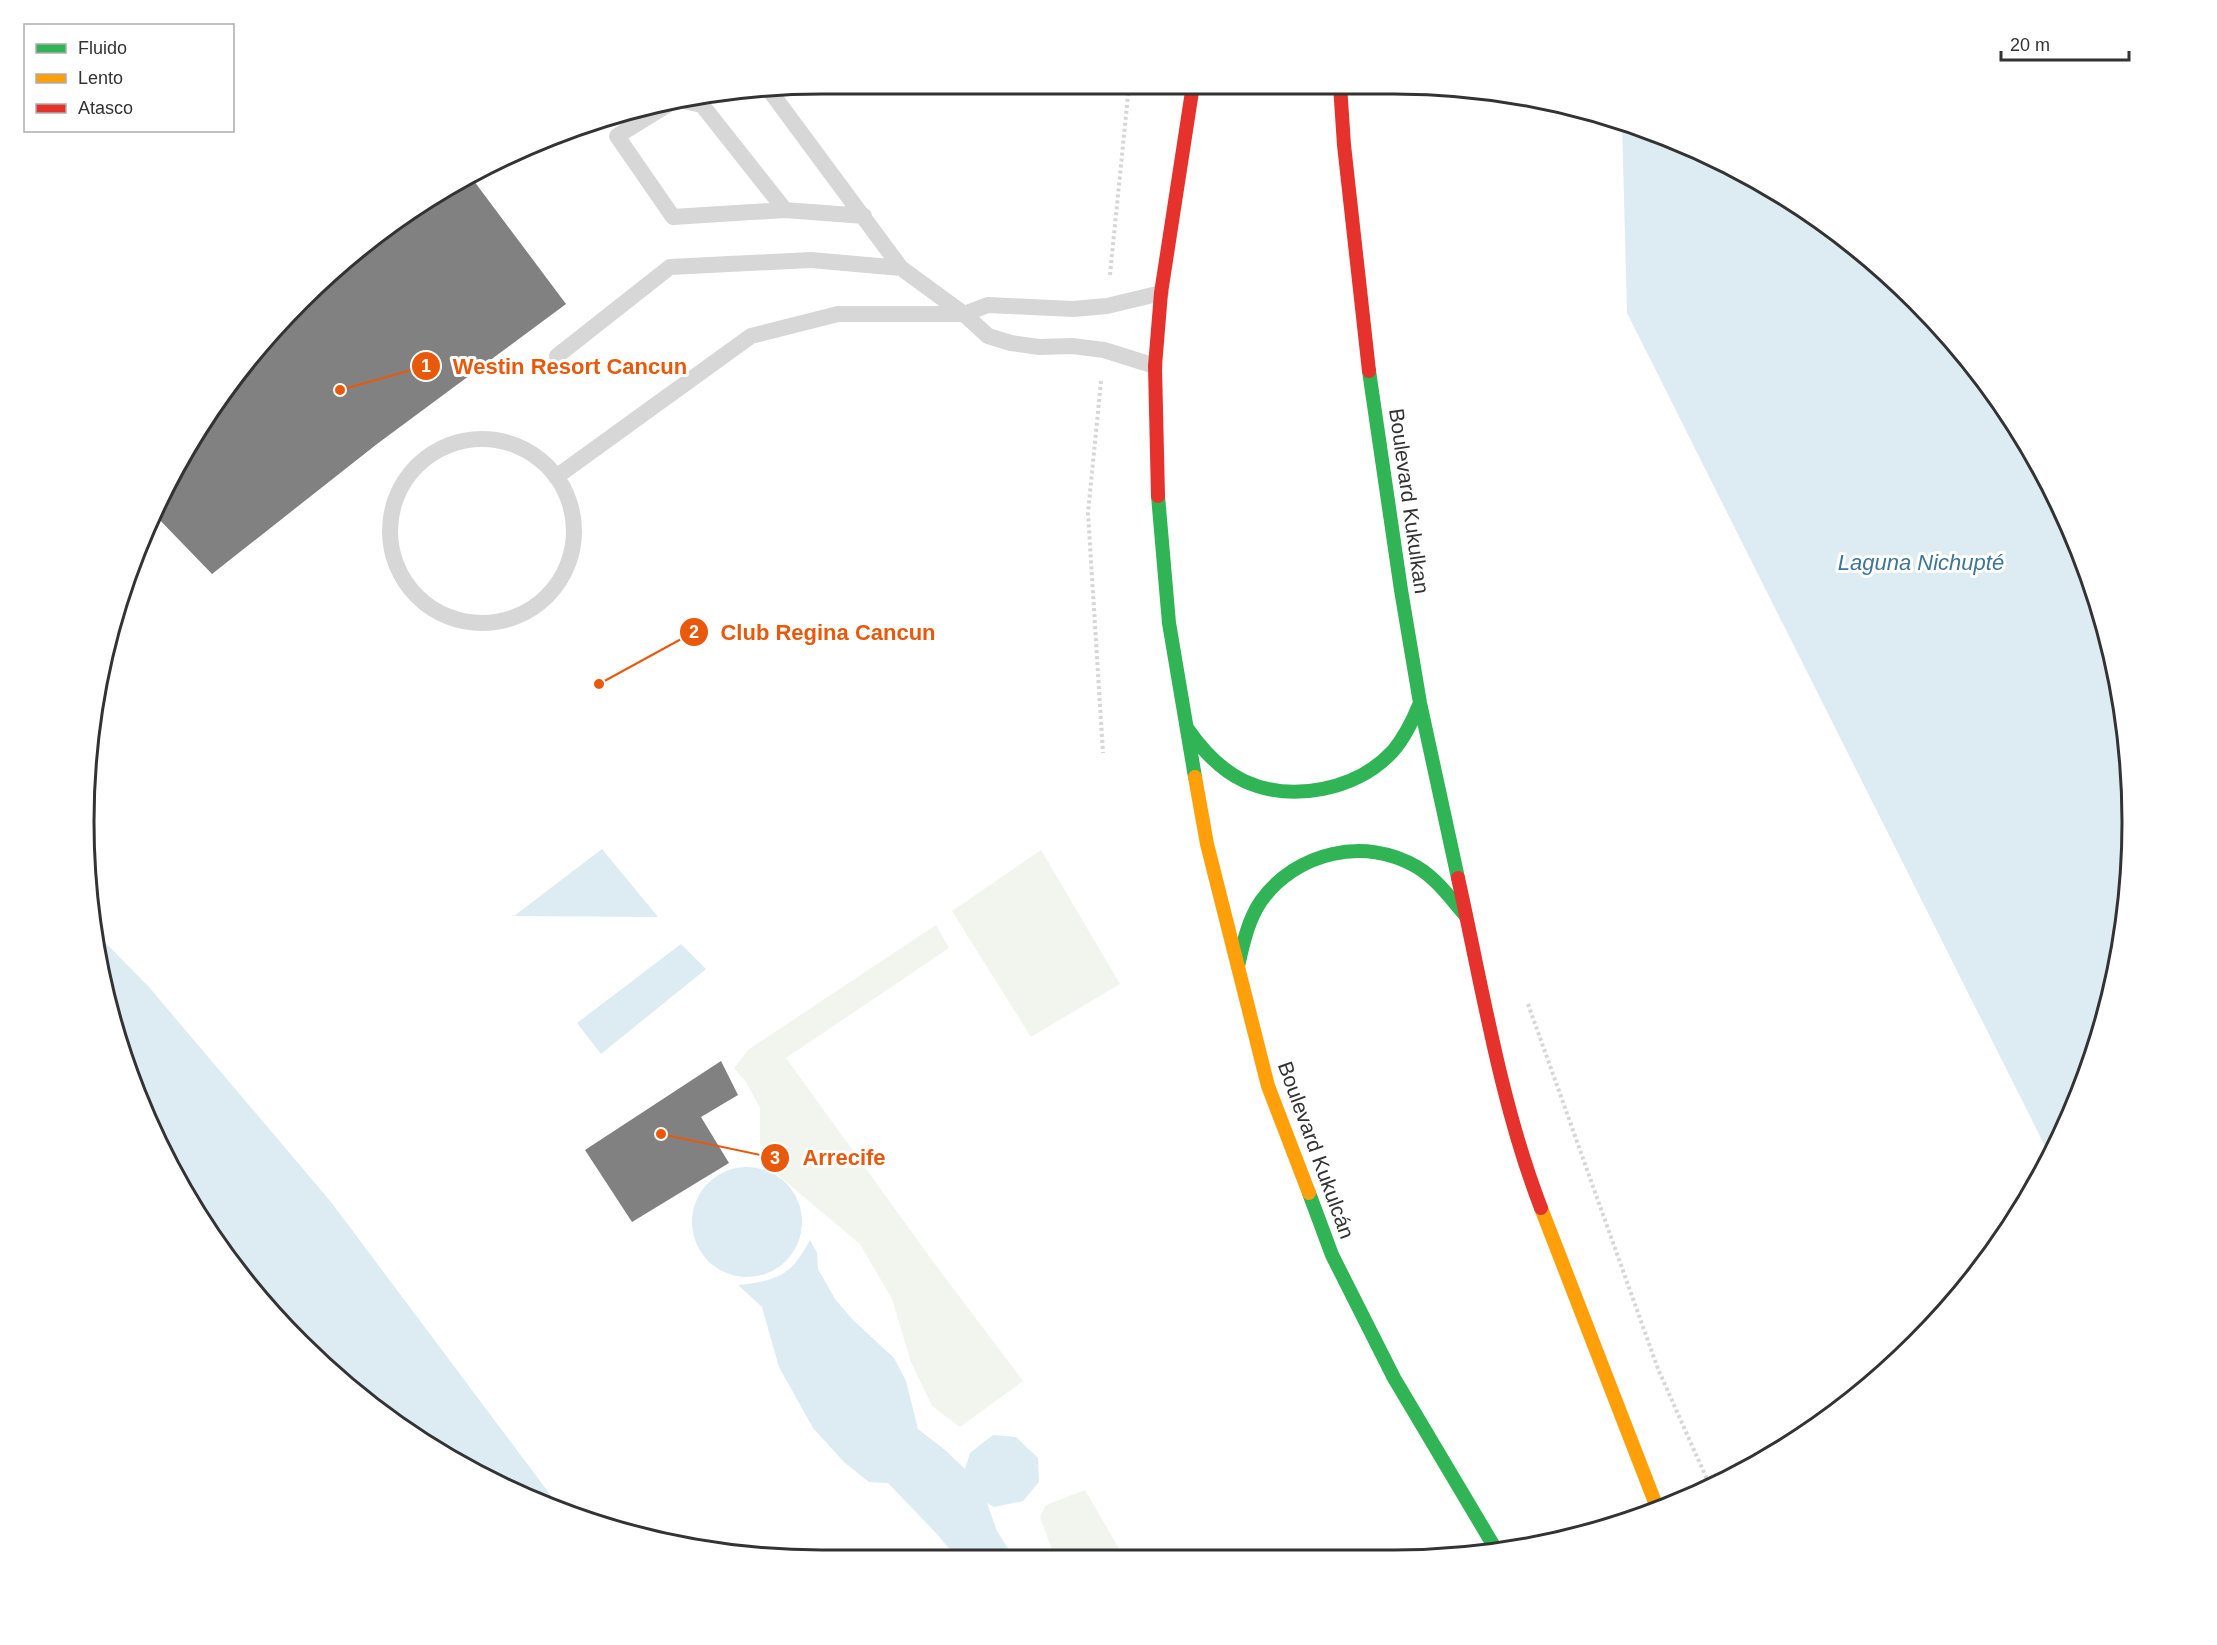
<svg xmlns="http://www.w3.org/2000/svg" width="2217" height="1645" font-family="Helvetica,sans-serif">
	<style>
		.green { fill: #f1f5ed }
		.water { fill: #ddebf3 }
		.building { fill: #818181 }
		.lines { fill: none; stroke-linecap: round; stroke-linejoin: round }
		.path { stroke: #d6d6d6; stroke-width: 4; stroke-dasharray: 3 3; stroke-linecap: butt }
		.lane { stroke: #d7d7d7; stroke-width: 16 }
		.fast { stroke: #30b455; stroke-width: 14 }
		.slow { stroke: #ff9f0a; stroke-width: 14 }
		.jam { stroke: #e5322d; stroke-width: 14 }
		.labels { text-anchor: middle; stroke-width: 6; stroke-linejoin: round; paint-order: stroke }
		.street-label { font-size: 21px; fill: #333; stroke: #fff }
		.water-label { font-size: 22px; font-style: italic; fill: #3f7597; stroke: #fff }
		.rim { fill: none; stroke: #333; stroke-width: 3 }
		.leader { fill: none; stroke: #e8590c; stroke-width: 2 }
		.callout-dot { fill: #e8590c; stroke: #fff; stroke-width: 2 }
		.mark-label { font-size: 18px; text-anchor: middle; font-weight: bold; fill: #fff }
		.callout-label { font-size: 22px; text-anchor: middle; font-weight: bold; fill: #e8590c; stroke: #fff; stroke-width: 6; stroke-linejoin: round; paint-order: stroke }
	</style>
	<rect width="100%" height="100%" fill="#fff"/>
	<path class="green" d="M1041,850L1120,984L1031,1037L952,911Z
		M936,925L949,948L786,1058L934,1263L1023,1381L960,1427L932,1406L911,1362L892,1299L860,1244L779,1176L760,1143V1108L746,1082L734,1068L749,1049Z
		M1085,1490L1124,1557L1055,1558L1040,1517L1046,1505Z"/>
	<path class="water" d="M1622,121L1677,140L1804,208L1882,267L1980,373L2057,496L2108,631L2131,774L2127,919L2094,1060L2050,1156L1627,313Z
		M602,849L658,917L514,916Z
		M94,931L148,986L331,1202L561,1509L496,1485L373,1408L237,1272L140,1105Z
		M681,944L706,969L601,1054L577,1023Z
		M692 1222a55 55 0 1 1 110 0a55 55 0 1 1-110 0Z
		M810,1240L817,1253L818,1269L835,1299L852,1319L894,1358L906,1381L918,1429L945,1450L965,1469L970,1453L993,1435L1016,1437L1038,1458L1039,1482L1023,1501L994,1507L987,1503L997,1531L1014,1558H957L936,1533L888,1483L869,1482L844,1462L813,1428L779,1367L762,1307L738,1285C778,1280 790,1277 810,1240Z"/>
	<path class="building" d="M471,177L566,304L377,444L212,574L153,513L160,496L267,336L413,208Z
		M721,1061L738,1095L701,1117L729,1163L632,1222L585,1150Z"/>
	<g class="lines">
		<path class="path" d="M1110,275L1129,85
			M1101,381L1088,513L1103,753
			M1528,1004L1658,1369L1710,1486"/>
		<path class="lane" d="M770,91L901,268
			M688,102L702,105L785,210
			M669,104L617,136L673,217L785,210L864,216
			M557,356L670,267L811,260L901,268L964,314L988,336L1011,343L1039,347L1072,346L1104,350L1155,366
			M390 531a92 92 0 1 1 184 0a92 92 0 1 1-184 0Z
			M556,477L751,336L838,314H964L988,305L1073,309L1107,306L1161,293"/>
		<path class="fast" d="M1369,371L1401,590L1420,703L1458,878
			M1158,496L1169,623L1195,777
			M1187,728C1202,750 1219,769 1244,781C1292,803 1357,790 1393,751C1405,737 1413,720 1420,703
			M1238,966C1243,944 1248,920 1261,901C1296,852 1365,836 1417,867C1437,879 1451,899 1466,916
			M1309,1193L1332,1255L1394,1378L1498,1553"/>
		<path class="slow" d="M1195,777L1207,844L1268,1086L1309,1193
			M1541,1208L1658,1510"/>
		<path class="jam" d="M1340,85L1344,145L1369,371
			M1158,496L1155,366L1161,293L1193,85
			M1458,878C1482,986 1501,1105 1541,1208"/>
	</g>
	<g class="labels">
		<g class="street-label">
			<text transform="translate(1409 501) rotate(82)" y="7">Boulevard Kukulkan</text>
			<text transform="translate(1316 1150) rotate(70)" y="7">Boulevard Kukulcán</text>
		</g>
		<g class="water-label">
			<text x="1921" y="570">Laguna Nichupté</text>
		</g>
	</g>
	<path d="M0 0H2217V1645H0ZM822 94H1394A728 728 0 0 1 2122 822V822A728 728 0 0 1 1394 1550H822A728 728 0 0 1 94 822V822A728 728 0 0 1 822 94Z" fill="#fff" fill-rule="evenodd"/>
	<path class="rim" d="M822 94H1394A728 728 0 0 1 2122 822V822A728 728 0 0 1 1394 1550H822A728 728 0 0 1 94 822V822A728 728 0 0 1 822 94Z"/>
	<path class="leader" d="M340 390L426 366M599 684L694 632M661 1134L775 1158"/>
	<g class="callout-dot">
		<circle cx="340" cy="390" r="6"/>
		<circle cx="599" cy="684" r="6"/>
		<circle cx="661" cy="1134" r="6"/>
		<circle cx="426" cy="366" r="15"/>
		<circle cx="694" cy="632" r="15"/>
		<circle cx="775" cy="1158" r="15"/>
	</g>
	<g class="mark-label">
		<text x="426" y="372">1</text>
		<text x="694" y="638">2</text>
		<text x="775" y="1164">3</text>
	</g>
	<g class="callout-label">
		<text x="570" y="374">Westin Resort Cancun</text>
		<text x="828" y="640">Club Regina Cancun</text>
		<text x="844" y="1165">Arrecife</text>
	</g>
	<rect x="24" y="24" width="210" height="108" fill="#ffffff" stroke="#adadad" stroke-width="1.5"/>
	<rect x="36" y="44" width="30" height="9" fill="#30b455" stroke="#adadad" stroke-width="1.5"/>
	<text x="78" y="54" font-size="18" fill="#333333">Fluido</text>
	<rect x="36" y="74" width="30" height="9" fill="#ff9f0a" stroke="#adadad" stroke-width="1.5"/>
	<text x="78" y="84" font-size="18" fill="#333333">Lento</text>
	<rect x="36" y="104" width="30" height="9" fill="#e5322d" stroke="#adadad" stroke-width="1.5"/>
	<text x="78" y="114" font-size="18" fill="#333333">Atasco</text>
	<path d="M2001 51v9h128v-9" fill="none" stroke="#333333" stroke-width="3"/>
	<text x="2010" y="51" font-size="18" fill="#333333" stroke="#ffffff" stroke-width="4.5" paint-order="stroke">20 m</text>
</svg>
